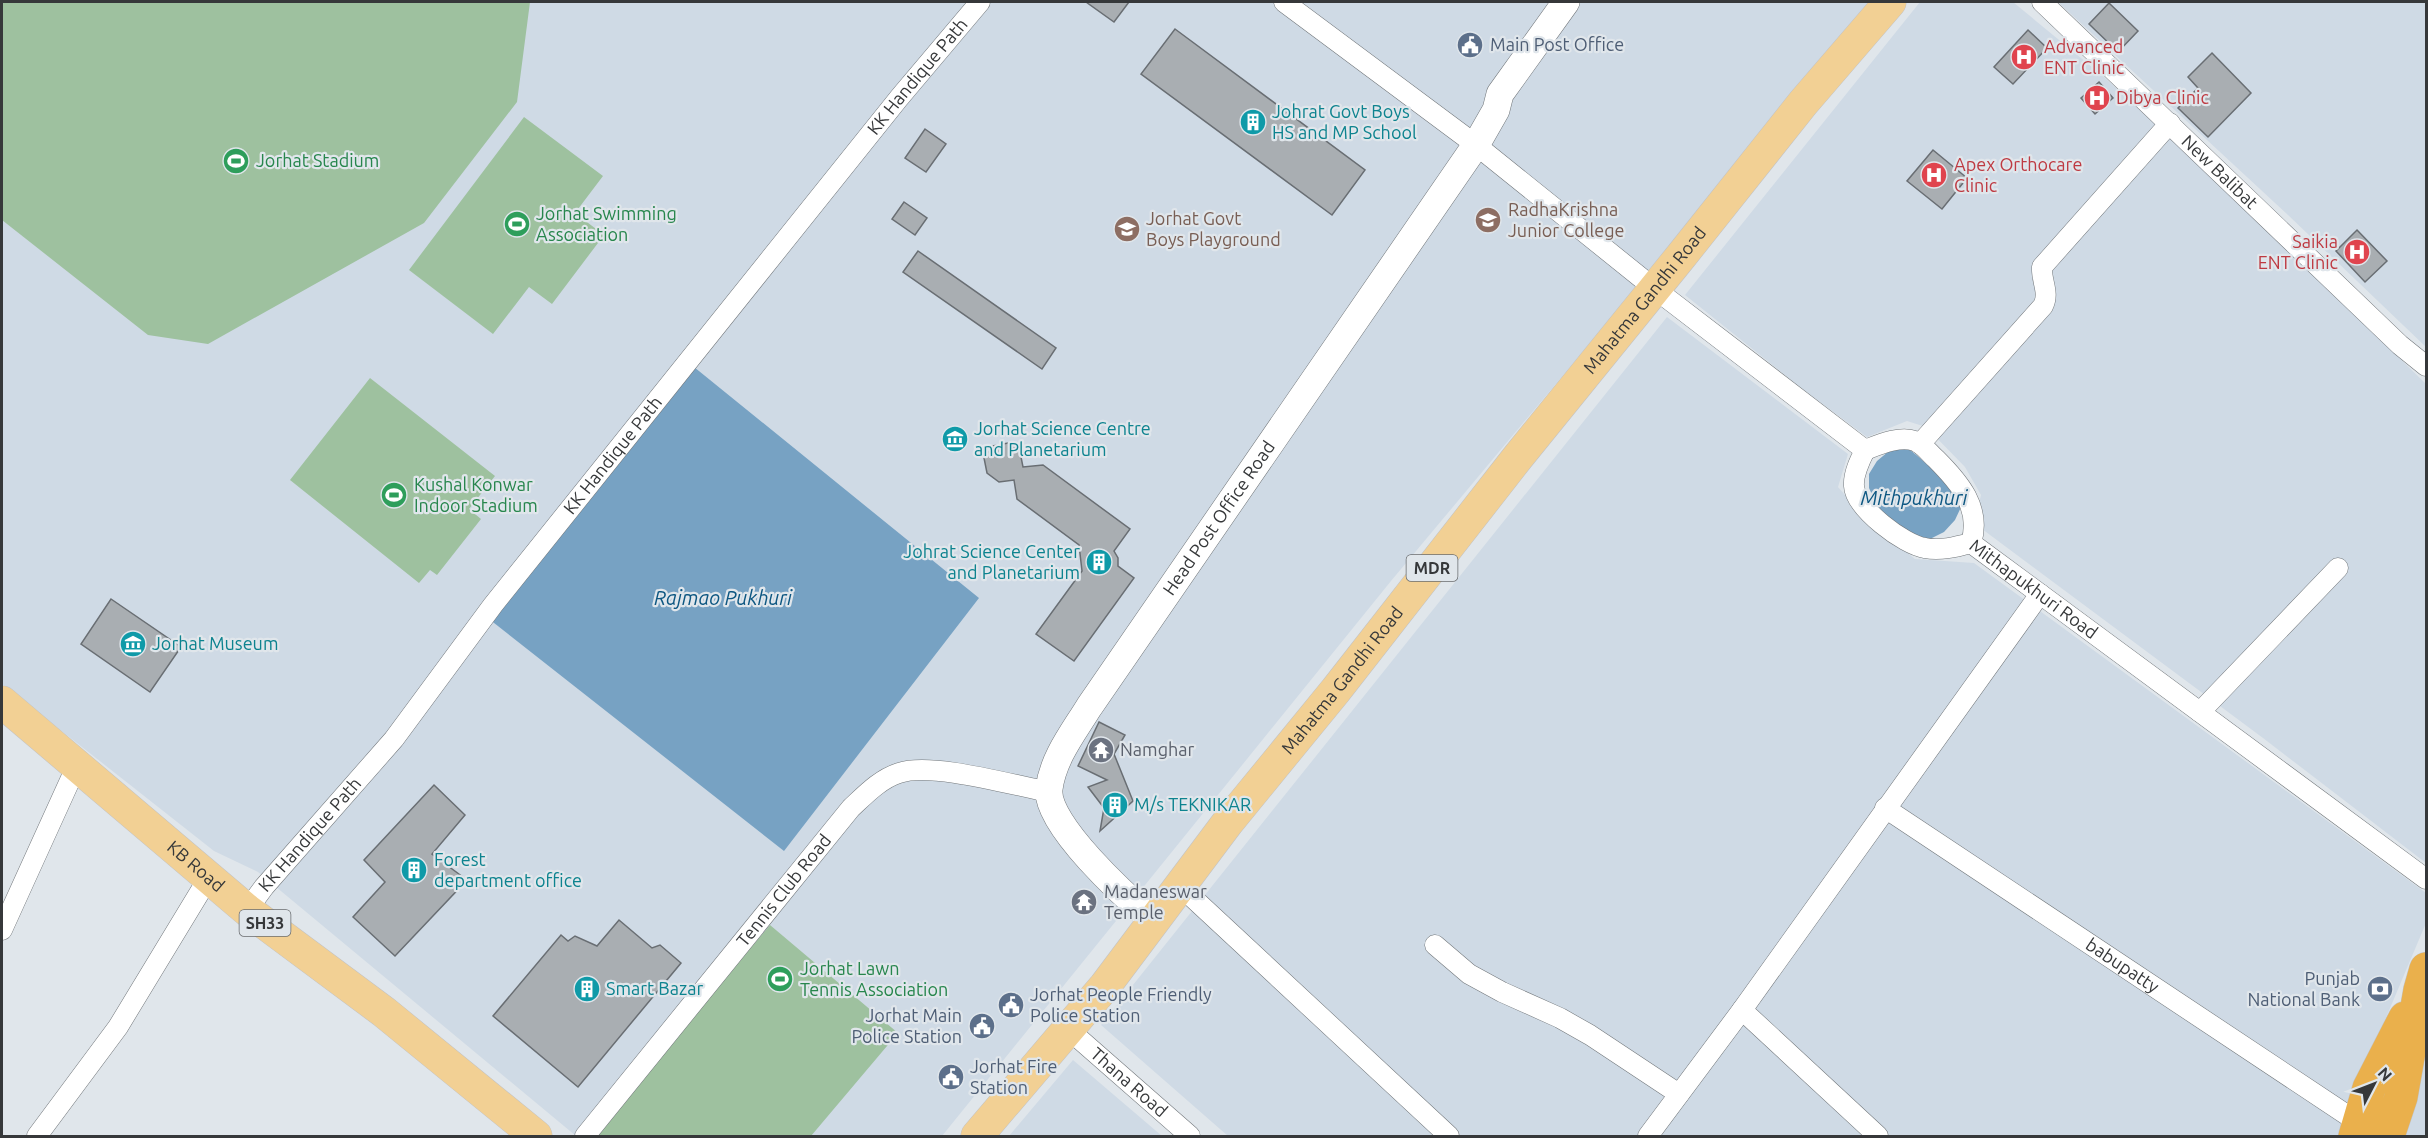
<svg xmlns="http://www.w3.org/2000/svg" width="2428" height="1138" font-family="Ubuntu,sans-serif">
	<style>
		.built { fill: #cfdae5 }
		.green { fill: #9ec19f }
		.water { fill: #77a2c3 }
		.building { fill: #a9aeb2; stroke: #696e73; stroke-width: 1.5 }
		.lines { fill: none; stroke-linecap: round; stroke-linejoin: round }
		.street-casing { stroke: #72777b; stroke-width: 21 }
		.secondary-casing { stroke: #72777b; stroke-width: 28 }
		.primary-casing { stroke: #c3c3c4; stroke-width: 33 }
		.highway-casing { stroke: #c3c3c4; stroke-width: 34 }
		.street { stroke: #fff; stroke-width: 20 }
		.secondary { stroke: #fff; stroke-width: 27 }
		.primary { stroke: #f2d094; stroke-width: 32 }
		.highway { stroke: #eab04c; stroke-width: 33 }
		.labels { text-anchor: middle; stroke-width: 4.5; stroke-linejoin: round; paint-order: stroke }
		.shield { fill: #e0e6eb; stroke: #696c6f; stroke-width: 1.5 }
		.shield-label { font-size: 16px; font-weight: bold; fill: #36383a }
		.service-label { font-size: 18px; fill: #4e5e75; stroke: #e0e6eb; text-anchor: start }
		.health-label { font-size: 18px; fill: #be3a42; stroke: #e0e6eb; text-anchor: start }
		.street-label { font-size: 18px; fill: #36383a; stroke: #e0e6eb }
		.culture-label { font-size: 18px; fill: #0d838f; stroke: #e0e6eb; text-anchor: start }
		.leisure-label { font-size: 18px; fill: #27864d; stroke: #e0e6eb; text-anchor: start }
		.education-label { font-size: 18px; fill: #785e54; stroke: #e0e6eb; text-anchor: start }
		.worship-label { font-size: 18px; fill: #5b616d; stroke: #e0e6eb; text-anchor: start }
		.water-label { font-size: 20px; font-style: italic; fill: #0d5782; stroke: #e0e6eb }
	</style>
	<rect width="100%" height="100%" fill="#e0e6eb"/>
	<path class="built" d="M2,2H1875L1391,581L942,1136H576L258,872L214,851L2,684Z
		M1920,2H2013L2104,77L2237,200L2426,384V863L2263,738L1974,523L1981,495L1965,467L1926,427L1907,421L1867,437L1800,387L1685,295Z
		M2058,2H2426V347L2288,215Z
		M1667,317L1848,454L1838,487L1868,521L1915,559L1974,563L2426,893V923L2377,1039L2345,1136H1228L1101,1025Z
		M2426,1059V1136H2399Z
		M1073,1060L1162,1136H1009Z"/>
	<path class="green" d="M2,2H530L517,102L424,223L208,344L148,335L2,220Z
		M524,117L603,176L575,213L604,235L552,304L529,287L493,334L409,270Z
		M370,378L495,476L469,509L481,519L437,575L430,570L419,583L290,480Z
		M770,925L898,1033L811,1136H592Z"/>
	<path class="water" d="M694,367L979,598L784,851L489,619Z
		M1903,445C1927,461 1945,482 1962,505L1955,520L1944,532L1930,539L1921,540L1880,512L1869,488V474L1877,461L1889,451Z"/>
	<path class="building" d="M1086,2H1129L1114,22Z
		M2109,3L2138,31L2118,52L2089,24Z
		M1175,29L1365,170L1332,215L1141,74Z
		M2028,30L2047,48L2013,84L1994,67Z
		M2212,53L2251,93L2208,137L2178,108L2198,88L2188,77Z
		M2099,82L2113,98L2095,114L2081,98Z
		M925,129L946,144L926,172L905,158Z
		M1933,150L1967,178L1942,209L1907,181Z
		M904,202L927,218L915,235L892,219Z
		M2357,230L2387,261L2365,282L2336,251Z
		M918,251L1056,348L1042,369L903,272Z
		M1008,443L1020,452L1023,467L1043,465L1130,529L1114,551L1118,558V566L1134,578L1074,661L1036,634L1082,571L1079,545L1017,499L1014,480L999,482L987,473L984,458L993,446Z
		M111,599L181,647L150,692L81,644Z
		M1099,722L1125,735L1114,754L1133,801L1100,831L1104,808L1088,787L1107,780L1078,766Z
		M434,785L465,815L432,854L467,880L395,956L353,917L385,882L364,860Z
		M619,920L652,948L660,945L681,963L578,1087L493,1016L561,935L568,941L575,936L597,946Z"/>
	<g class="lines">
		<defs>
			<g id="street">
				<path id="s1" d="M1284,2L1476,145L1655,289L1865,450C1860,460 1853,474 1854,486C1855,508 1904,545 1925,548C1940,551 1956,547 1971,543L2426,879"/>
				<path id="s2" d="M2042,2L2400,345L2426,366"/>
				<path d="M1920,444L2043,306C2050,293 2041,281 2042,267L2170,123"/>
				<path d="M1865,450C1878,445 1900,435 1915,441C1923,444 1929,453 1936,459C1959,482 1982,508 1971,543"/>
				<path d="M2200,712L2338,568"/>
				<path id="s3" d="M1885,808L2365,1127"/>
				<path d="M1179,885L1449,1136"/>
				<path id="s4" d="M247,910L264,887L394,739L493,605L899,98L980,2"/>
				<path d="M2,930L77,765"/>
				<path d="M1435,945L1469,974L1502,992L1560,1018L1590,1035L1679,1094"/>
				<path d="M1742,1010L1878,1136"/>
				<path id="s5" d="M1068,1029L1190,1136"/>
				<path d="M37,1136L118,1027L209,877"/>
				<path id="s6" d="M585,1136L851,808C865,795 880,779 899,773C932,762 1012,785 1049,792"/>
				<path d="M1648,1136L1742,1010L2040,594"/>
			</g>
			<g id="secondary">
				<path id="s7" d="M1153,920C1127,898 1045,824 1049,789C1053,758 1073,733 1089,707L1476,145L1496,110L1500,94L1566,2"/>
			</g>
			<g id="primary">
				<path id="s8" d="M2,702L247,910L384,1012L536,1136"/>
				<path id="s9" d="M977,1136L1105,986L1228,822L1336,690L1518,457L1682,255L1803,103L1890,2"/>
			</g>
			<path id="highway" d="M2355,1136L2369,1088L2405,1018
				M2388,1136L2401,1097L2420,990L2426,969"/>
		</defs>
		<use href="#street" class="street-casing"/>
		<use href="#secondary" class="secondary-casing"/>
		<use href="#primary" class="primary-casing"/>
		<use href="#highway" class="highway-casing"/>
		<use href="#street" class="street"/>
		<use href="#secondary" class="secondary"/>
		<use href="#primary" class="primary"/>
		<use href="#highway" class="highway"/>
	</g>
	<defs>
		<symbol id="civic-disc" viewBox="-11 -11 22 22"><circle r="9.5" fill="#5c6f8a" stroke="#e0e6eb"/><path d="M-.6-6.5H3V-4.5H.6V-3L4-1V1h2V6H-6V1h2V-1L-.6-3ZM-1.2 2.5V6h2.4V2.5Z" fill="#fff"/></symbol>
		<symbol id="hospital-disc" viewBox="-11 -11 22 22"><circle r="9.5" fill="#e0444e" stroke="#e0e6eb"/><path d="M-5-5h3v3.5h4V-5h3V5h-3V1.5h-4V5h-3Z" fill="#fff"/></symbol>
		<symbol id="building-disc" viewBox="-11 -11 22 22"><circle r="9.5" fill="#0f9aa8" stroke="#e0e6eb"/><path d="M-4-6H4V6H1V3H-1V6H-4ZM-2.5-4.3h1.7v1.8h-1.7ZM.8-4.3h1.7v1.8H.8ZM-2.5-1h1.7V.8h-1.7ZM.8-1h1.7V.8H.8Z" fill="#fff"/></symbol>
		<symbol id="stadium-disc" viewBox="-11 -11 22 22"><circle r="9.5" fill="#2e9e5b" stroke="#e0e6eb"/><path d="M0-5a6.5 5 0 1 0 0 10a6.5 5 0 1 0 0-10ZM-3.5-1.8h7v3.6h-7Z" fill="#fff"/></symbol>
		<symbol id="university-disc" viewBox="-11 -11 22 22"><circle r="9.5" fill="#8d6e63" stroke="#e0e6eb"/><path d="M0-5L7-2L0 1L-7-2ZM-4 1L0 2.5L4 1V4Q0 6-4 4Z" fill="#fff"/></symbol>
		<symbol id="school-disc" viewBox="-11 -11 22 22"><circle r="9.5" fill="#8d6e63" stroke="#e0e6eb"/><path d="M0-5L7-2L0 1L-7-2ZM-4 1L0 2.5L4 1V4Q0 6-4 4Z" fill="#fff"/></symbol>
		<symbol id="museum-disc" viewBox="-11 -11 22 22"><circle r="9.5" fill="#0f9aa8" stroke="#e0e6eb"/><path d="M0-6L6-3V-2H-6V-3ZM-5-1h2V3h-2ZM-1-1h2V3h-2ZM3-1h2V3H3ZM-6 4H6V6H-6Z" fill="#fff"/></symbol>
		<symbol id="temple-disc" viewBox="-11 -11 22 22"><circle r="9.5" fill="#6b7280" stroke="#e0e6eb"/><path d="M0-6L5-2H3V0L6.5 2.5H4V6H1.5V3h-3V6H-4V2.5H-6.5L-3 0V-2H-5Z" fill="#fff"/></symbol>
		<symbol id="bank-disc" viewBox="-11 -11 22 22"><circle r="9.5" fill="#5c6f8a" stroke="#e0e6eb"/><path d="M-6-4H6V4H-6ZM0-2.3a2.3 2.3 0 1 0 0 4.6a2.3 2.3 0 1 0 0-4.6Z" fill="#fff"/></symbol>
	</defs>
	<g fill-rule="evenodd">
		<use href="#civic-disc" x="1455" y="30" width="30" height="30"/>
		<use href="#hospital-disc" x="2009" y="42" width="30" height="30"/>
		<use href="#hospital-disc" x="2082" y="83" width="30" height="30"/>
		<use href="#building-disc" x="1238" y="107" width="30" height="30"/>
		<use href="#stadium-disc" x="221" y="146" width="30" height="30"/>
		<use href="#hospital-disc" x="1919" y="160" width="30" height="30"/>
		<use href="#university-disc" x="1473" y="205" width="30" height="30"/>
		<use href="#stadium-disc" x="502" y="209" width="30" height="30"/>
		<use href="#school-disc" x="1112" y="214" width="30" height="30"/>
		<use href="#hospital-disc" x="2342" y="237" width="30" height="30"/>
		<use href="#museum-disc" x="940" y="424" width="30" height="30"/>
		<use href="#stadium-disc" x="379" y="480" width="30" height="30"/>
		<use href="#building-disc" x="1084" y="547" width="30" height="30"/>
		<use href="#museum-disc" x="118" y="629" width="30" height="30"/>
		<use href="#temple-disc" x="1086" y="735" width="30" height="30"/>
		<use href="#building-disc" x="1100" y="790" width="30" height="30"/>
		<use href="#building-disc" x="399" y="855" width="30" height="30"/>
		<use href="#temple-disc" x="1069" y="887" width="30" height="30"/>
		<use href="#stadium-disc" x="765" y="964" width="30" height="30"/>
		<use href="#building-disc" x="572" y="974" width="30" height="30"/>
		<use href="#bank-disc" x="2365" y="974" width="30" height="30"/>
		<use href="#civic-disc" x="996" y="990" width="30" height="30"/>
		<use href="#civic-disc" x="967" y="1011" width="30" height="30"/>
		<use href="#civic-disc" x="936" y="1062" width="30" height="30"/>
	</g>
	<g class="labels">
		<g class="shield">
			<rect x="1406.5" y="555" width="51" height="26" rx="4.5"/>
			<rect x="239.5" y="910" width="51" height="26" rx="4.5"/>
		</g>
		<g class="shield-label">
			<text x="1432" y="574">MDR</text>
			<text x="265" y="929">SH33</text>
		</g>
		<g class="service-label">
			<text x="1490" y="51">Main Post Office</text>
			<text x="2360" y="985" text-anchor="end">Punjab<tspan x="2360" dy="21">National Bank</tspan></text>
			<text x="1030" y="1001">Jorhat People Friendly<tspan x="1030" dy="21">Police Station</tspan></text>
			<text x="962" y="1022" text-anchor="end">Jorhat Main<tspan x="962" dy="21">Police Station</tspan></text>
			<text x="970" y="1073">Jorhat Fire<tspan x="970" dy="21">Station</tspan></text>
		</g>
		<g class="health-label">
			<text x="2044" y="53">Advanced<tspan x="2044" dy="21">ENT Clinic</tspan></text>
			<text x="2116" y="104">Dibya Clinic</text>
			<text x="1954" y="171">Apex Orthocare<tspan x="1954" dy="21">Clinic</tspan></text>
			<text x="2338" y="248" text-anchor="end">Saikia<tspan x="2338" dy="21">ENT Clinic</tspan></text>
		</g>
		<g class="street-label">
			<text dy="6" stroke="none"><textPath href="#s4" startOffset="1070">KK Handique Path</textPath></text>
			<text dy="6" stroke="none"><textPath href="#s2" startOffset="246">New Balibat</textPath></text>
			<text dy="6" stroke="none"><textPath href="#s9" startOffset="1070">Mahatma Gandhi Road</textPath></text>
			<text dy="6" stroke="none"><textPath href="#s4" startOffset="584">KK Handique Path</textPath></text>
			<text dy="6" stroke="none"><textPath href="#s7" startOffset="492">Head Post Office Road</textPath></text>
			<text dy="6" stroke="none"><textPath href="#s1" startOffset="994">Mithapukhuri Road</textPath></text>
			<text dy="6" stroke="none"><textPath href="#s9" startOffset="584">Mahatma Gandhi Road</textPath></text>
			<text dy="6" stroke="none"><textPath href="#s4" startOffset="98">KK Handique Path</textPath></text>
			<text dy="6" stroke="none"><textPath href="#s8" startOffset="254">KB Road</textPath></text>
			<text dy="6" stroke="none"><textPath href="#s6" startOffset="316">Tennis Club Road</textPath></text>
			<text dy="6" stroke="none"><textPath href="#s3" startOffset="285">babupatty</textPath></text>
			<text dy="6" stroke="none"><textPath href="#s5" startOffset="81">Thana Road</textPath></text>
		</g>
		<g class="culture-label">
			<text x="1272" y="118">Johrat Govt Boys<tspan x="1272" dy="21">HS and MP School</tspan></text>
			<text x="974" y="435">Jorhat Science Centre<tspan x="974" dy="21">and Planetarium</tspan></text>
			<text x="1080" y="558" text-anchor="end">Johrat Science Center<tspan x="1080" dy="21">and Planetarium</tspan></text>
			<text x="152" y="650">Jorhat Museum</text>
			<text x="1134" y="811">M/s TEKNIKAR</text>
			<text x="434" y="866">Forest<tspan x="434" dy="21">department office</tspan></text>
			<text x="606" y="995">Smart Bazar</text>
		</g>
		<g class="leisure-label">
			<text x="256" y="167">Jorhat Stadium</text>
			<text x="536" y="220">Jorhat Swimming<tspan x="536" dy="21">Association</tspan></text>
			<text x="414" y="491">Kushal Konwar<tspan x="414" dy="21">Indoor Stadium</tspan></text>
			<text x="800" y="975">Jorhat Lawn<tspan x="800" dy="21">Tennis Association</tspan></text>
		</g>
		<g class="education-label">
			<text x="1508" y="216">RadhaKrishna<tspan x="1508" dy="21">Junior College</tspan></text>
			<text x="1146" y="225">Jorhat Govt<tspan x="1146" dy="21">Boys Playground</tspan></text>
		</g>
		<g class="worship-label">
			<text x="1120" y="756">Namghar</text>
			<text x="1104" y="898">Madaneswar<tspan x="1104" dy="21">Temple</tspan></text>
		</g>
		<g class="water-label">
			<text x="1914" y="505">Mithpukhuri</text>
			<text x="723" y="605">Rajmao Pukhuri</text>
		</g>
	</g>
	<rect width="2428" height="1138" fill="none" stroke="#36383a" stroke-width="6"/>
	<g transform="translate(2374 1084) rotate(48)" stroke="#e0e6eb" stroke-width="4.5" paint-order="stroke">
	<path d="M0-4.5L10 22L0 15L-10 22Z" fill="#36383a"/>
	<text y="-9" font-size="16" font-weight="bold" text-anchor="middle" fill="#36383a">N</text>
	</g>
</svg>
